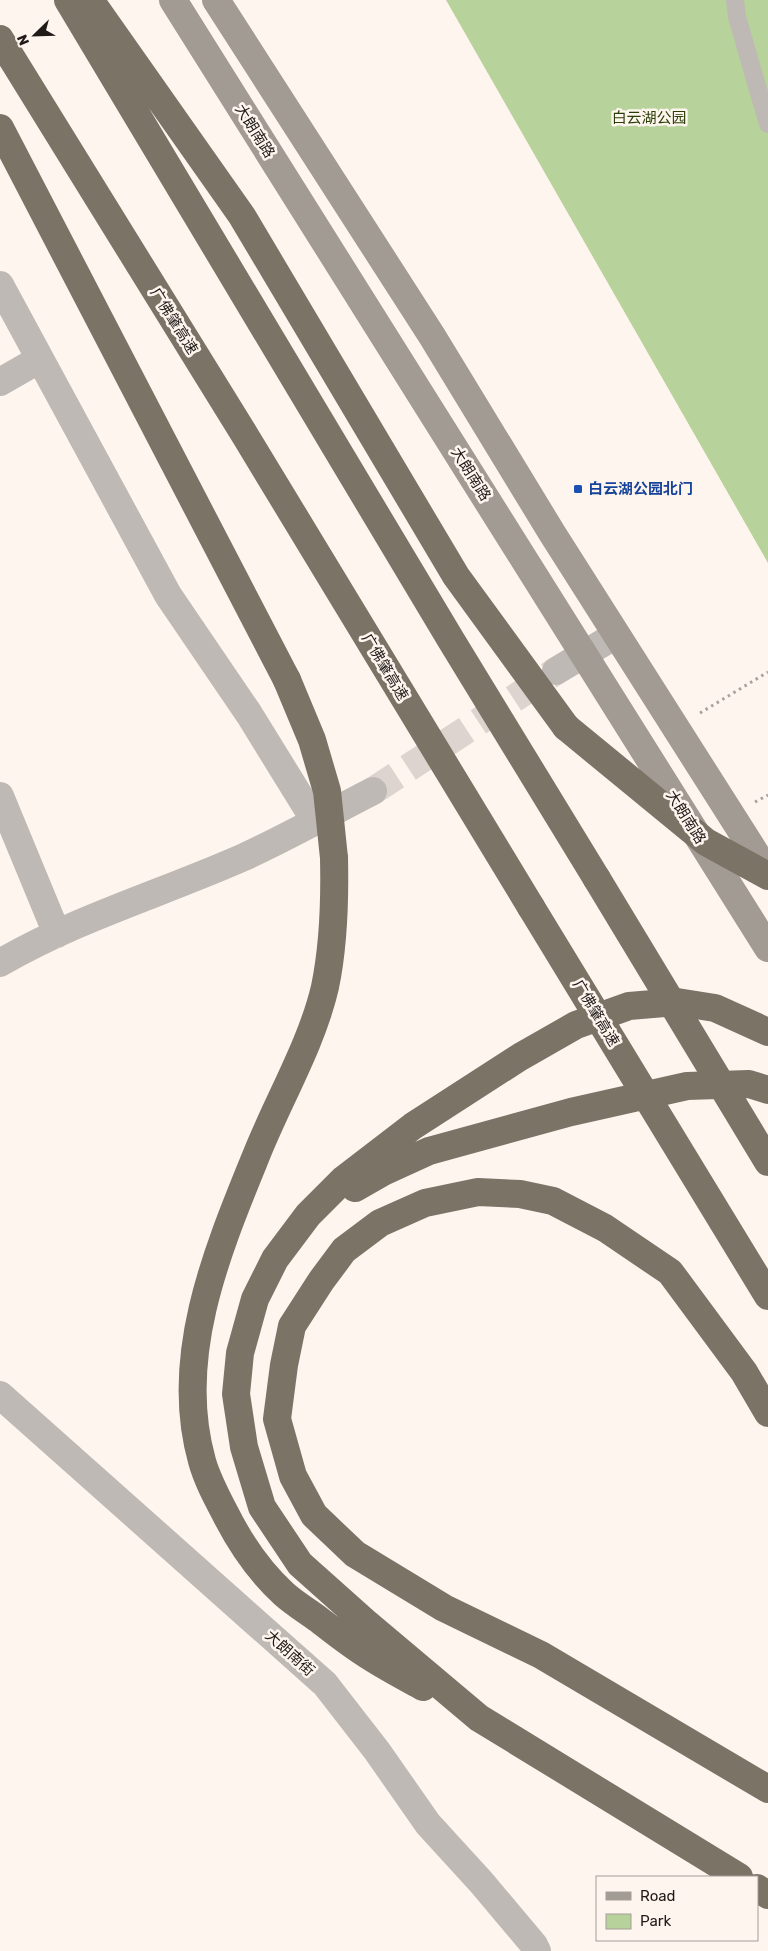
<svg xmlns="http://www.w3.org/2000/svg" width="768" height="1951" font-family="Rubik,'Noto Sans SC',sans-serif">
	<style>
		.green { fill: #b7d29a }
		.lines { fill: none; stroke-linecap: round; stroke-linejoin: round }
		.street-tunnel { stroke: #ddd4cf; stroke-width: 28; stroke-dasharray: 28 14; stroke-linecap: butt }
		.path { stroke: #a9a19d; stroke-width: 3; stroke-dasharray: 2.5 4; stroke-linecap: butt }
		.lane { stroke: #beb9b4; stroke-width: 18 }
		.street { stroke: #beb9b4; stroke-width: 28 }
		.secondary { stroke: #a29b93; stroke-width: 28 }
		.highway { stroke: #7c7367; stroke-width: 28 }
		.highway-bridge { stroke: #7c7367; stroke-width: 28 }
		.transit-dot { fill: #1a4fb4; stroke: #fef5ef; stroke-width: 2 }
		.labels { text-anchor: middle; stroke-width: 5; stroke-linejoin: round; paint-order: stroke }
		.park-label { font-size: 15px; fill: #2a3f06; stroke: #fef5ef }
		.street-label { font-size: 15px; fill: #201b18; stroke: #fef5ef }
		.transit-label { font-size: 15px; font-weight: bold; fill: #164399; stroke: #fef5ef; text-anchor: start }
	</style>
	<rect width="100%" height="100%" fill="#fef5ef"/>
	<path class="green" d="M446,0H768V563Z"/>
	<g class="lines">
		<path class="street-tunnel" d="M373,791L556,671"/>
		<path class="path" d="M700,713L768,672
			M755,802L768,795"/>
		<path class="lane" d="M735,0L737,17L768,124"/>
		<path class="street" d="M0,285L168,595L249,714L315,821
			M0,382L40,359
			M556,671L616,635
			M0,796L57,934
			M0,963C77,918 163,893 244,857C288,837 330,813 373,791
			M0,1395L325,1684L377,1751L428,1824L481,1882L534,1945L537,1951"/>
		<path class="secondary" d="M173,0L768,948
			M216,0L432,336L552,533L768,873"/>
		<path class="highway" d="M68,0L451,640L597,879
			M90,0L242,216L456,576L566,727
			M0,39L246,437L531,907
			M0,128L287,680
			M334,858C335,902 334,944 325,987C312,1043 280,1097 258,1151C219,1247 172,1355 202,1461C207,1479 216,1496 225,1513C240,1543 259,1571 284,1594C294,1603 307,1611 318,1619C335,1632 351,1645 369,1656C386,1667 405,1677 423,1687
			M355,1188L383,1172L429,1151L571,1112L687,1086L749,1084L768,1090
			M768,1413L744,1372L670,1272L605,1228L553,1201L520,1194L478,1192L425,1203L380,1223L344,1250L321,1281L292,1326L284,1365L277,1419L293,1476L314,1515L355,1554L444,1608L541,1655L768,1789
			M739,1877L479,1718L365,1622L300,1564L262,1507L244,1447L236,1394L240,1353L255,1299L275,1259L308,1215L344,1179L413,1126L520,1057L576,1025L629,1006L677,1002L715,1008L768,1032
			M757,1888L768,1895"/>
		<path class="highway-bridge" d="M287,680L312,740L327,791L334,858
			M566,727L706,842L768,876
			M597,879L768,1162
			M531,907L768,1296"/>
	</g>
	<rect class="transit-dot" x="573" y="484" width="10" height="10" rx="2.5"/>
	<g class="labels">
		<g class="park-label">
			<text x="649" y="123">白云湖公园</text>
		</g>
		<g class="street-label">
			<text transform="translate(255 131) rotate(58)" y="5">大朗南路</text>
			<text transform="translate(174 321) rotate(58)" y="5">广佛肇高速</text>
			<text transform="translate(471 474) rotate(58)" y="5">大朗南路</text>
			<text transform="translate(385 667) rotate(59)" y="5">广佛肇高速</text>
			<text transform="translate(686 817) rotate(58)" y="5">大朗南路</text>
			<text transform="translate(596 1013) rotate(59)" y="5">广佛肇高速</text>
			<text transform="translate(290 1653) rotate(42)" y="5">大朗南街</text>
		</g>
		<g class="transit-label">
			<text x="588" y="494">白云湖公园北门</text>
		</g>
	</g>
	<rect x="596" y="1876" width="162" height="65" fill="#fef5ef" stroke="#a59e99"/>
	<rect x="606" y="1892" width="25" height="8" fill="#a29b93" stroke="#a59e99"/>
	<text x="640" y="1901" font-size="15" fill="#201b18">Road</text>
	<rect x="606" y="1914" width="25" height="15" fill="#b7d29a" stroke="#a59e99"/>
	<text x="640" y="1926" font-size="15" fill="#201b18">Park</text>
	<g transform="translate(35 35) rotate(247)" stroke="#fef5ef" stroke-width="4" paint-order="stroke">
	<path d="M0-4L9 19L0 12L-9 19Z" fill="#201b18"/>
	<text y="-8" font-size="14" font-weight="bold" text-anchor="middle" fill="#201b18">N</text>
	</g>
</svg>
